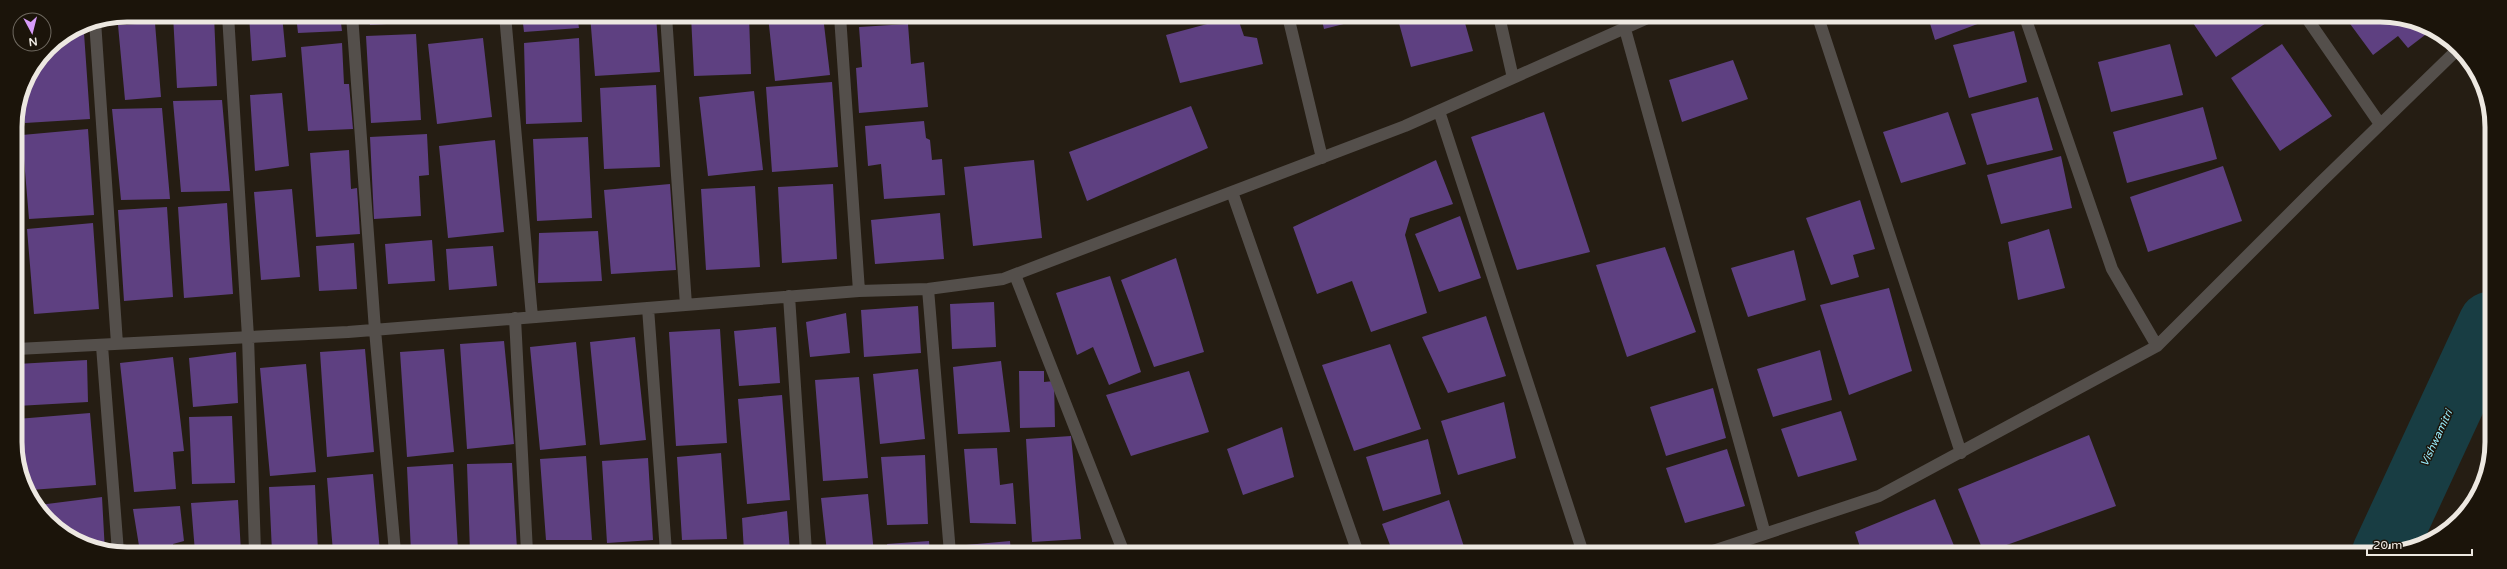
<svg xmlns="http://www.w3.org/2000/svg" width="2507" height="569" font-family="'Varela Round',sans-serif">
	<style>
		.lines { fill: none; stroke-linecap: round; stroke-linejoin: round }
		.river { stroke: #183d43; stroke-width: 63 }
		.building { fill: #5e4081 }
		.street { stroke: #544f4b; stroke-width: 12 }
		.labels { text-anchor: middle; stroke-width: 3; stroke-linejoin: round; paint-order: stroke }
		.water-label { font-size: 11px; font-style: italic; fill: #97e9f9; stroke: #1b140a }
		.rim { fill: none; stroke: #ede8e1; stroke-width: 5 }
	</style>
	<rect width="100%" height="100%" fill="#251d13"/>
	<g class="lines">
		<path class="river" d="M2383,554L2490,323"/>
	</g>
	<path class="building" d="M173,15H214L217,86L177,88Z
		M249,15H282L286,57L252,61Z
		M296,15H340L342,31L298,33Z
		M369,15H419L420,22L370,25Z
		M429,15H460V16L430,19Z
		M522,15H577L579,28L524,32Z
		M590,15H656L660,72L595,76Z
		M691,16H749L751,74L694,76Z
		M768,16H823L830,75L775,81Z
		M1237,16L1244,36L1257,38L1263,64L1180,83L1166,35Z
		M1321,16H1371V17L1324,29Z
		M1397,16H1463L1473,51L1411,67Z
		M1928,17H1996L1935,40Z
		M2189,17H2267L2269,21L2216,57Z
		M2345,17H2402L2429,32L2408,48L2398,36L2373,55Z
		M155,23L161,97L125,100L118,25Z
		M908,24L911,64L924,62L928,107L859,113L856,68L862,67L859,27Z
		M2014,31L2027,82L1969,98L1953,45Z
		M84,33L90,119L25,123L24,84L48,48L68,34Z
		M416,34L421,120L371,123L366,36Z
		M483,38L492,117L437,124L428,44Z
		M579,38L582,122L526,124L524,43Z
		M342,43L344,84H349L353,129L308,131L301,47Z
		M2170,44L2183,95L2111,112L2098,62Z
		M2282,44L2332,116L2280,151L2231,78Z
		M1733,60L1748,99L1682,122L1669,80Z
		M832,82L838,167L772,172L766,87Z
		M656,85L660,167L604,169L600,88Z
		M754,91L763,170L708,176L699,97Z
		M282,93L289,166L255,171L250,95Z
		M2038,97L2053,150L1987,165L1971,114Z
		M222,100L230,191L181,192L173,101Z
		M1191,106L1208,148L1087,201L1069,152Z
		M2203,107L2217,159L2127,183L2113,132Z
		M162,108L170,199L121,200L112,109Z
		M1544,112L1590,252L1517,270L1471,137Z
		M1948,112L1966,164L1901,183L1883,132Z
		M924,121L926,138L930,140L932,160L942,159L945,195L884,199L881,164L868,166L865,126Z
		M88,129L94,215L29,219L22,135Z
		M427,134L429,175L419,176L421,216L374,219L370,137Z
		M588,137L592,218L537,221L533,139Z
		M495,140L504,232L448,238L439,146Z
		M349,150L351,189L357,188L360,234L316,237L310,153Z
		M2061,156L2072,208L2001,224L1987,175Z
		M1034,160L1042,238L973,246L964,167Z
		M1436,160L1453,204L1410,218L1405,235L1427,313L1371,332L1352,281L1317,294L1293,227Z
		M2223,166L2242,221L2148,252L2130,197Z
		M670,184L676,270L611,274L604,190Z
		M833,184L837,259L782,263L778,187Z
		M755,186L760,267L706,270L701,189Z
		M292,189L300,277L261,280L254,192Z
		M1860,200L1875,249L1853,255L1859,277L1831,285L1806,218Z
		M16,203L19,237H16Z
		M227,203L233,294L184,298L178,207Z
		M167,207L173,297L124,301L118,210Z
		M940,213L944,259L875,264L871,220Z
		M1460,216L1481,278L1439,292L1415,234Z
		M93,223L99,309L34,314L27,229Z
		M2049,229L2065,288L2018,300L2008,242Z
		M598,231L602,281L538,283L539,233Z
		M432,240L435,281L388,284L385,244Z
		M354,243L357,289L319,291L316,246Z
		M16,245H19L21,299H16Z
		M493,246L497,286L449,290L446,249Z
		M1665,247L1696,332L1627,357L1596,265Z
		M1794,250L1806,300L1748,317L1731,268Z
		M1176,258L1204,352L1154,367L1121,280Z
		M1110,276L1141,372L1109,385L1093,347L1077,355L1056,293Z
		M1889,288L1912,371L1849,395L1820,305Z
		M994,302L996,347L952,349L950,304Z
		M918,306L921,353L864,357L861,310Z
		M846,313L850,353L810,357L806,322Z
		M1486,316L1506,376L1448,393L1422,337Z
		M776,327L780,383L739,386L734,331Z
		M720,329L727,443L676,446L669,332Z
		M635,337L646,440L600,445L590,342Z
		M504,341L514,444L467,449L460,344Z
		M576,342L586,445L540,450L530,347Z
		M1390,344L1421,429L1354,451L1322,365Z
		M365,349L374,452L327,457L320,352Z
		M444,349L454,452L407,457L400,352Z
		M1820,350L1832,400L1773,417L1757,369Z
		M236,352L238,403L193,407L189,358Z
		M173,357L184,451L173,452L176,489L134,492L120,363Z
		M87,360L88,402L17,406V364Z
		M1001,361L1010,432L958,434L953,367Z
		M306,364L316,472L270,476L260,368Z
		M918,369L925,439L880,444L873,374Z
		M1019,371H1044V382L1054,381L1055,427L1020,428Z
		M1189,371L1209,432L1131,456L1106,395Z
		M859,377L868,478L823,481L815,380Z
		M1713,388L1726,438L1666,456L1650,407Z
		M782,395L790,500L747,504L738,399Z
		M1504,402L1516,458L1458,475L1441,421Z
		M1841,411L1857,460L1798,477L1781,429Z
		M90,413L96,485L31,490L17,464V419Z
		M232,416L235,483L192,484L189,417Z
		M1282,427L1294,477L1243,495L1227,449Z
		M2089,435L2116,506L1984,553L1958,489Z
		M1071,436L1081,539L1032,542L1026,439Z
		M1428,439L1441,494L1383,511L1366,457Z
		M997,448L1000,485L1013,483L1016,524L970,523L964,449Z
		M1727,449L1745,506L1685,523L1666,468Z
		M721,453L727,539L682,540L677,457Z
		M925,455L928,524L887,525L881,457Z
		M586,456L592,540H546L540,459Z
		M648,458L653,540L607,543L602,461Z
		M512,463L517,549L470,552L467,464Z
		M453,464L458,550L411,552L407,467Z
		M373,474L380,552H333L327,478Z
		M315,485L318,552H272L269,487Z
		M868,494L874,553L827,552L821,498Z
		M102,497L105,552L48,521L39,505Z
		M1935,499L1957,553H1862L1855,532Z
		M238,500L241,552H195L191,503Z
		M1449,500L1466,553H1393L1382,524Z
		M180,506L184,541L173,544L174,552H140L133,509Z
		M787,511L790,552H744L742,518Z
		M929,541L930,553H888L887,544Z
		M1010,541L1011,553H967L966,545Z
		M1106,545L1108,553H1045V552Z
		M1818,546L1821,553H1793Z
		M728,547V552H684V548Z"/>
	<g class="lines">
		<path class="street" d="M228,15L248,337L255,552
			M352,15L375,330L395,552
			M505,15L532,317
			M666,16L686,305
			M840,16L859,291
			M1288,16L1322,158
			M1499,16L1513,78
			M1818,17L1961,453
			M2025,17L2112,269L2157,346
			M2306,17L2380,124
			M95,21L117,344
			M1625,29L1765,534
			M1439,111L1583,553
			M1232,192L1358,553
			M1015,275L1124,553
			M928,289L950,553
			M789,296L806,552
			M648,308L666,552
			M515,318L527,552
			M102,346L118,552
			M17,349L348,332L859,291L928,289L1003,279L1405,126L1652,16
			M1707,553L1879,496L2157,346L2320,183L2459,48"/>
	</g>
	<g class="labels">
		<g class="water-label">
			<text transform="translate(2436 438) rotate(-65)" y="4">Vishwamitri</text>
		</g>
	</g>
	<path d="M0 0H2507V569H0ZM127 22H2380A105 105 0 0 1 2485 127V442A105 105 0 0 1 2380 547H127A105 105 0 0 1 22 442V127A105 105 0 0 1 127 22Z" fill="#1b140a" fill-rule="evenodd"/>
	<path class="rim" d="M127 22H2380A105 105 0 0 1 2485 127V442A105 105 0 0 1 2380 547H127A105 105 0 0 1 22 442V127A105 105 0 0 1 127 22Z"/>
	<g transform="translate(32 32) rotate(173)"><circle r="19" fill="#1b140a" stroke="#6f6960"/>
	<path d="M0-3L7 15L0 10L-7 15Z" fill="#d79bf9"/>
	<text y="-6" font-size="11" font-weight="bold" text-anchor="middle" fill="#ede8e1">N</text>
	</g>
	<path d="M2367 549v6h105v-6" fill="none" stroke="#ede8e1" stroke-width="2"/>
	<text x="2373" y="549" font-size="12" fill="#ede8e1" stroke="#1b140a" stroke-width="3" paint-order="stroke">20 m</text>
</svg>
